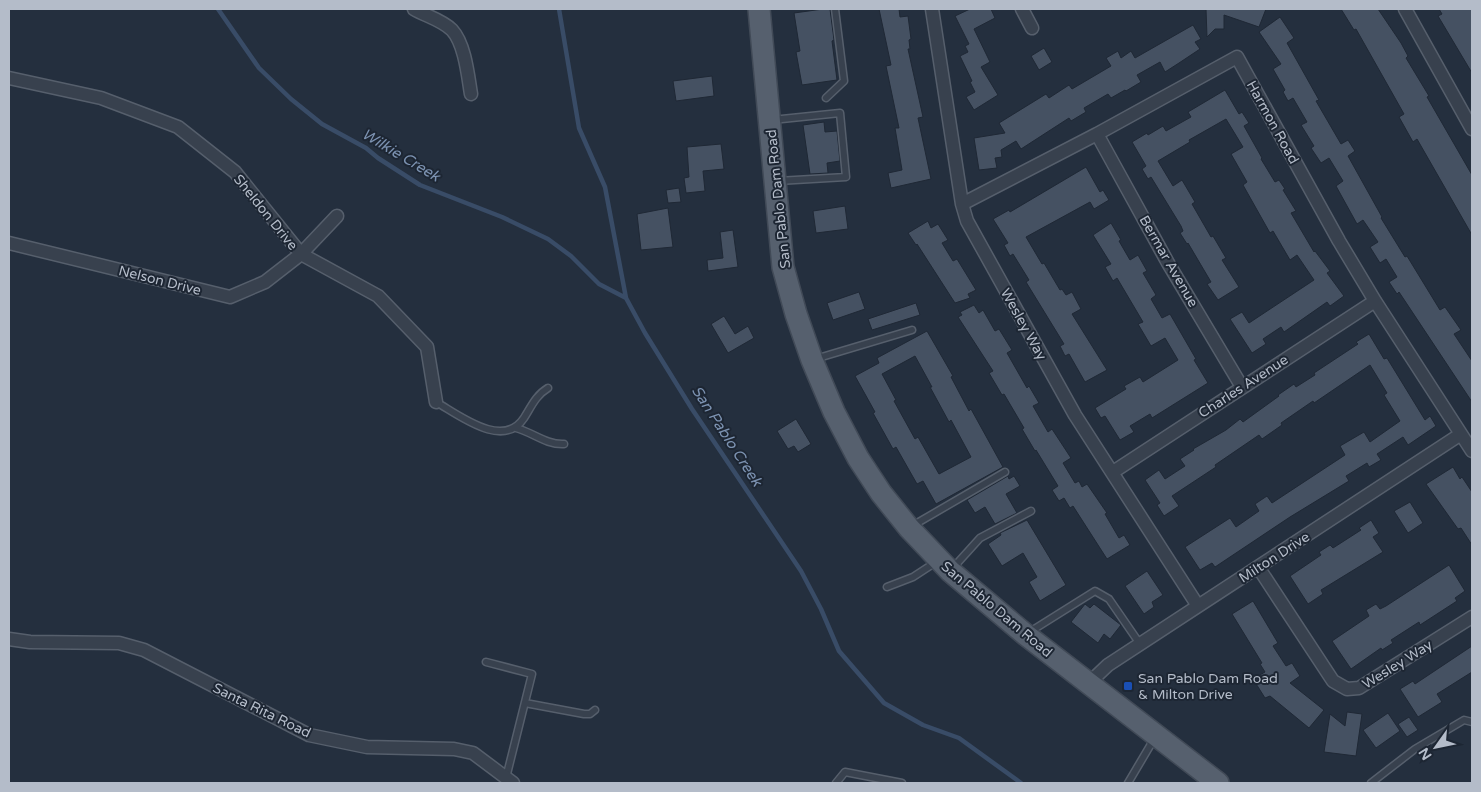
<svg xmlns="http://www.w3.org/2000/svg" width="1481" height="792" font-family="'Varela Round',sans-serif">
	<style>
		.lines { fill: none; stroke-linecap: round; stroke-linejoin: round }
		.stream { stroke: #394c67; stroke-width: 4.5 }
		.building { fill: #455162; stroke: #1f2835; fill-rule: evenodd }
		.lane-casing { stroke: #565f6c; stroke-width: 9 }
		.street-casing { stroke: #565f6c; stroke-width: 15 }
		.primary-casing { stroke: #414a57; stroke-width: 24 }
		.lane { stroke: #38414e; stroke-width: 6 }
		.street { stroke: #38414e; stroke-width: 12 }
		.primary { stroke: #56606e; stroke-width: 21 }
		.transit-dot { fill: #1a4fb4; stroke: #1d2633; stroke-width: 2 }
		.labels { text-anchor: middle; stroke-width: 4; stroke-linejoin: round; paint-order: stroke }
		.street-label { font-size: 14px; fill: #b4bcc9; stroke: #1d2633 }
		.poi-label { font-size: 14px; fill: #b4bcc9; stroke: #1d2633; text-anchor: start }
		.water-label { font-size: 15px; font-style: italic; fill: #7c92b1; stroke: #1d2633 }
	</style>
	<rect width="100%" height="100%" fill="#242f3e"/>
	<g class="lines">
		<path class="stream" d="M218,9L259,68L291,99L322,124L366,148L378,158L420,185L502,217L548,239L571,256L599,284L626,298
			M559,9L579,128L605,187L626,298L645,333L692,409L801,571L821,609L839,651L884,703L923,725L959,738L1021,783"/>
	</g>
	<path class="building" d="M823,9H830L834,40L832,41L837,80L802,85L796,52L800,51L794,13Z
		M879,9H899L900,17L908,16L911,39L909,40L910,49H908L923,117L918,118L931,179L891,188L888,173L902,170L895,128H899L886,66L891,65Z
		M970,9H991L995,18L974,29L990,62L981,67L998,95L974,110L966,97L975,92L970,82L972,81L960,56L968,52L965,46L969,44L955,16Z
		M1206,9H1266L1259,27L1224,15V29H1215L1207,37Z
		M1341,9H1378L1401,43L1408,56L1406,58L1429,96L1427,97L1472,175V235L1417,139L1413,142L1399,117L1404,114L1356,29L1354,30Z
		M1439,9H1472V73L1438,16L1442,14Z
		M1280,17L1294,38L1287,43L1319,100L1316,101L1341,144L1348,140L1355,151L1348,156L1382,217L1381,218L1405,257L1407,256L1440,310L1445,307L1461,330L1454,334L1472,361V402L1399,292L1397,294L1389,282L1397,277L1386,259L1380,263L1370,247L1378,242L1363,220L1357,224L1336,186L1343,181L1329,158L1321,163L1311,148L1314,146L1301,125L1307,122L1293,98L1288,101L1283,92L1285,90L1273,69L1281,64L1259,32Z
		M1193,25L1201,39L1195,42L1200,49L1179,63L1165,72L1160,62L1137,75L1141,82L1126,91L1125,90L1111,98L1108,94L1084,108L1086,112L1071,121L1069,118L1021,149L1016,141L1001,150L1002,157L995,158L997,168L979,170L974,138L1005,133L999,123L1046,94L1049,98L1069,85L1072,89L1111,66L1106,58L1118,51L1121,58L1131,51L1135,58Z
		M1044,48L1052,62L1039,70L1031,56Z
		M712,76L714,96L676,101L673,81Z
		M1225,90L1239,114L1242,112L1249,123L1244,126L1262,158L1261,159L1275,182L1279,180L1285,189L1283,190L1296,211L1291,213L1314,252L1315,251L1330,271L1327,273L1344,296L1330,306L1327,302L1284,332L1281,327L1263,339L1266,344L1252,353L1230,319L1242,312L1249,323L1314,280L1297,255L1290,260L1273,231L1270,233L1243,185L1247,182L1231,154L1243,147L1226,119L1189,140L1190,142L1158,161L1173,186L1182,180L1195,202L1192,204L1211,237L1213,236L1226,258L1222,260L1239,287L1218,300L1207,284L1211,282L1188,243L1187,244L1180,233L1183,231L1181,226L1151,177L1148,179L1142,169L1146,166L1132,142L1147,133L1148,135L1163,126L1166,131L1191,117L1188,112Z
		M824,122L825,132L837,131L840,161L827,163L828,173L810,174L803,125Z
		M721,144L724,169L703,171L705,191L686,193L684,178L689,177L687,147Z
		M1086,167L1100,192L1103,190L1109,200L1094,209L1090,202L1026,237L1042,264L1044,263L1060,290L1062,289L1066,295L1072,292L1081,309L1072,314L1107,370L1085,382L1069,354L1065,356L1060,346L1064,344L1026,282L1029,280L1013,254L1010,256L1004,245L1008,243L993,219L1009,210L1010,212Z
		M679,188L681,202L668,203L666,190Z
		M845,206L848,229L816,233L813,211Z
		M668,208L673,247L641,250L637,214Z
		M928,221L931,228L938,224L948,240L942,243L953,261L957,259L976,290L968,294L970,298L955,303L917,244L916,245L908,233Z
		M1111,223L1121,240L1119,241L1130,260L1138,255L1147,271L1143,273L1156,295L1151,299L1162,318L1170,314L1196,359L1194,360L1208,383L1152,418L1150,414L1130,426L1134,432L1120,440L1105,416L1101,418L1095,408L1126,389L1124,386L1140,377L1143,382L1178,360L1165,338L1151,346L1138,324L1143,322L1117,278L1113,281L1105,267L1111,264L1093,235Z
		M733,230L738,267L708,271L707,260L723,258L720,232Z
		M859,292L865,309L833,320L827,303Z
		M916,303L920,315L872,330L868,319Z
		M974,305L979,313L983,310L995,331L999,329L1012,350L1007,353L1027,388L1029,386L1039,403L1033,406L1048,432L1052,429L1071,458L1063,463L1075,483L1079,481L1082,487L1087,484L1107,513L1105,514L1119,538L1124,535L1130,545L1107,559L1073,506L1070,508L1064,498L1059,501L1052,490L1058,486L1036,450L1035,451L1022,429L1024,428L1004,394L1002,395L989,373L993,371L958,317L962,315L960,312Z
		M724,316L735,334L748,326L754,338L728,353L711,324Z
		M927,331L953,376L951,377L969,411L971,409L1003,467L936,504L923,481L917,484L896,447L893,449L873,413L875,412L855,376L879,363L877,358ZM915,356L932,387H930L949,422L951,420L971,457L939,474L918,437L915,439L894,401L896,400L882,374Z
		M1369,334L1384,359L1387,358L1425,420L1430,416L1436,426L1408,445L1403,437L1377,454L1381,460L1369,467L1367,463L1346,476L1349,481L1290,517L1215,567L1212,563L1200,570L1185,547L1230,518L1236,527L1259,511L1255,504L1267,496L1272,503L1345,455L1340,446L1364,432L1370,442L1400,421L1384,395L1387,393L1370,365L1314,403L1313,401L1281,423L1282,425L1262,439L1259,435L1215,465L1216,467L1172,496L1179,506L1164,516L1157,505L1160,503L1145,480L1159,470L1165,479L1185,466L1180,459L1194,450L1193,449L1226,430L1240,419L1243,422L1279,396L1278,395L1294,384L1296,387L1315,375L1314,373L1358,344L1356,342Z
		M796,419L811,444L798,452L794,446L788,449L777,431Z
		M1453,467L1460,479L1462,477L1472,492V545L1461,528L1458,529L1426,484Z
		M1008,476L1009,479L1014,476L1020,486L1006,494L1017,513L995,524L985,507L975,513L967,500Z
		M1410,502L1423,523L1408,533L1394,511Z
		M1027,520L1066,585L1040,601L1029,582L1037,577L1023,553L1002,566L988,544L1001,535L1000,533Z
		M1371,520L1379,533L1373,537L1383,552L1321,590L1323,594L1308,604L1290,576L1321,555L1319,552L1330,545L1333,548L1361,530L1359,528Z
		M1449,565L1465,591L1455,598L1457,601L1420,625L1419,622L1391,640L1393,643L1382,650L1381,648L1351,669L1332,641L1369,616L1366,610L1376,604L1380,609L1386,606Z
		M1147,571L1163,595L1152,602L1154,607L1144,614L1125,586Z
		M1253,601L1278,643L1273,646L1286,666L1292,663L1300,676L1290,683L1324,710L1309,728L1270,696L1265,698L1253,679L1265,672L1260,664L1262,663L1232,614Z
		M1085,604L1090,608L1094,604L1121,625L1110,639L1104,634L1098,643L1071,622Z
		M1472,646V672L1437,694L1442,702L1418,717L1400,689L1413,681L1415,684Z
		M1347,712L1362,714L1356,756L1324,752L1330,714L1345,726Z
		M1388,713L1400,731L1376,748L1363,730Z
		M1409,717L1418,730L1407,737L1398,724Z"/>
	<g class="lines">
		<defs>
			<path id="lane" d="M826,98L844,81L835,9
				M772,120L840,113L846,177L778,181
				M815,359L912,330
				M436,402C459,415 503,450 524,418C531,407 536,395 548,388
				M516,428C532,432 546,445 564,444
				M912,526L1005,472
				M952,569L980,538L1031,511
				M887,587L913,577L936,562
				M1028,633L1095,591L1109,599L1140,644
				M486,662L532,674L506,778
				M525,703L584,714H590L595,710
				M836,783L845,772L902,783
				M1128,783L1154,739
				M1371,783L1415,749L1464,720L1472,722"/>
			<path id="street" d="M414,9C426,16 442,20 452,30C465,44 468,76 471,94
				M932,9L962,204L967,221L1075,415L1198,606
				M1022,9L1032,28
				M1405,9L1472,129
				M9,78L101,98L178,127L235,172L301,254L378,296L427,347L436,402
				M1097,134L1168,263L1242,387
				M962,204L1097,134L1237,57L1339,241L1375,301L1472,451
				M9,243L230,297L265,282L301,254L337,216
				M1113,472L1375,301
				M1258,567L1333,681L1347,689L1359,688L1472,617
				M9,639L30,642L119,643L144,650L309,735L367,747L454,749L473,753L513,783
				M1089,683L1108,665L1461,434"/>
			<path id="primary" d="M759,9L783,267L796,314L812,360L834,412L858,458L881,493L909,528L950,571L1026,635L1218,783"/>
		</defs>
		<use href="#lane" class="lane-casing"/>
		<use href="#street" class="street-casing"/>
		<use href="#primary" class="primary-casing"/>
		<use href="#lane" class="lane"/>
		<use href="#street" class="street"/>
		<use href="#primary" class="primary"/>
	</g>
	<rect class="transit-dot" x="1123" y="681" width="10" height="10" rx="2.5"/>
	<g class="labels">
		<g class="street-label">
			<text transform="translate(1273 122) rotate(61)" y="5">Harmon Road</text>
			<text transform="translate(778 199) rotate(-96)" y="5">San Pablo Dam Road</text>
			<text transform="translate(266 212) rotate(51)" y="5">Sheldon Drive</text>
			<text transform="translate(1169 261) rotate(60)" y="5">Bermar Avenue</text>
			<text transform="translate(160 280) rotate(14)" y="5">Nelson Drive</text>
			<text transform="translate(1024 324) rotate(61)" y="5">Wesley Way</text>
			<text transform="translate(1243 386) rotate(-33)" y="5">Charles Avenue</text>
			<text transform="translate(1274 557) rotate(-33)" y="5">Milton Drive</text>
			<text transform="translate(997 609) rotate(40)" y="5">San Pablo Dam Road</text>
			<text transform="translate(1397 664) rotate(-32)" y="5">Wesley Way</text>
			<text transform="translate(262 710) rotate(26)" y="5">Santa Rita Road</text>
		</g>
		<g class="poi-label">
			<text x="1138" y="683">San Pablo Dam Road<tspan x="1138" dy="16">&amp; Milton Drive</tspan></text>
		</g>
		<g class="water-label">
			<text transform="translate(401 155) rotate(31)" y="5">Wilkie Creek</text>
			<text transform="translate(727 436) rotate(57)" y="5">San Pablo Creek</text>
		</g>
	</g>
	<rect width="1481" height="792" fill="none" stroke="#b4bcc9" stroke-width="20"/>
	<g transform="translate(1436 747) rotate(237)" stroke="#1d2633" stroke-width="4" paint-order="stroke">
	<path d="M0-4L9 19L0 12L-9 19Z" fill="#b4bcc9"/>
	<text y="-8" font-size="14" font-weight="bold" text-anchor="middle" fill="#b4bcc9">N</text>
	</g>
</svg>
